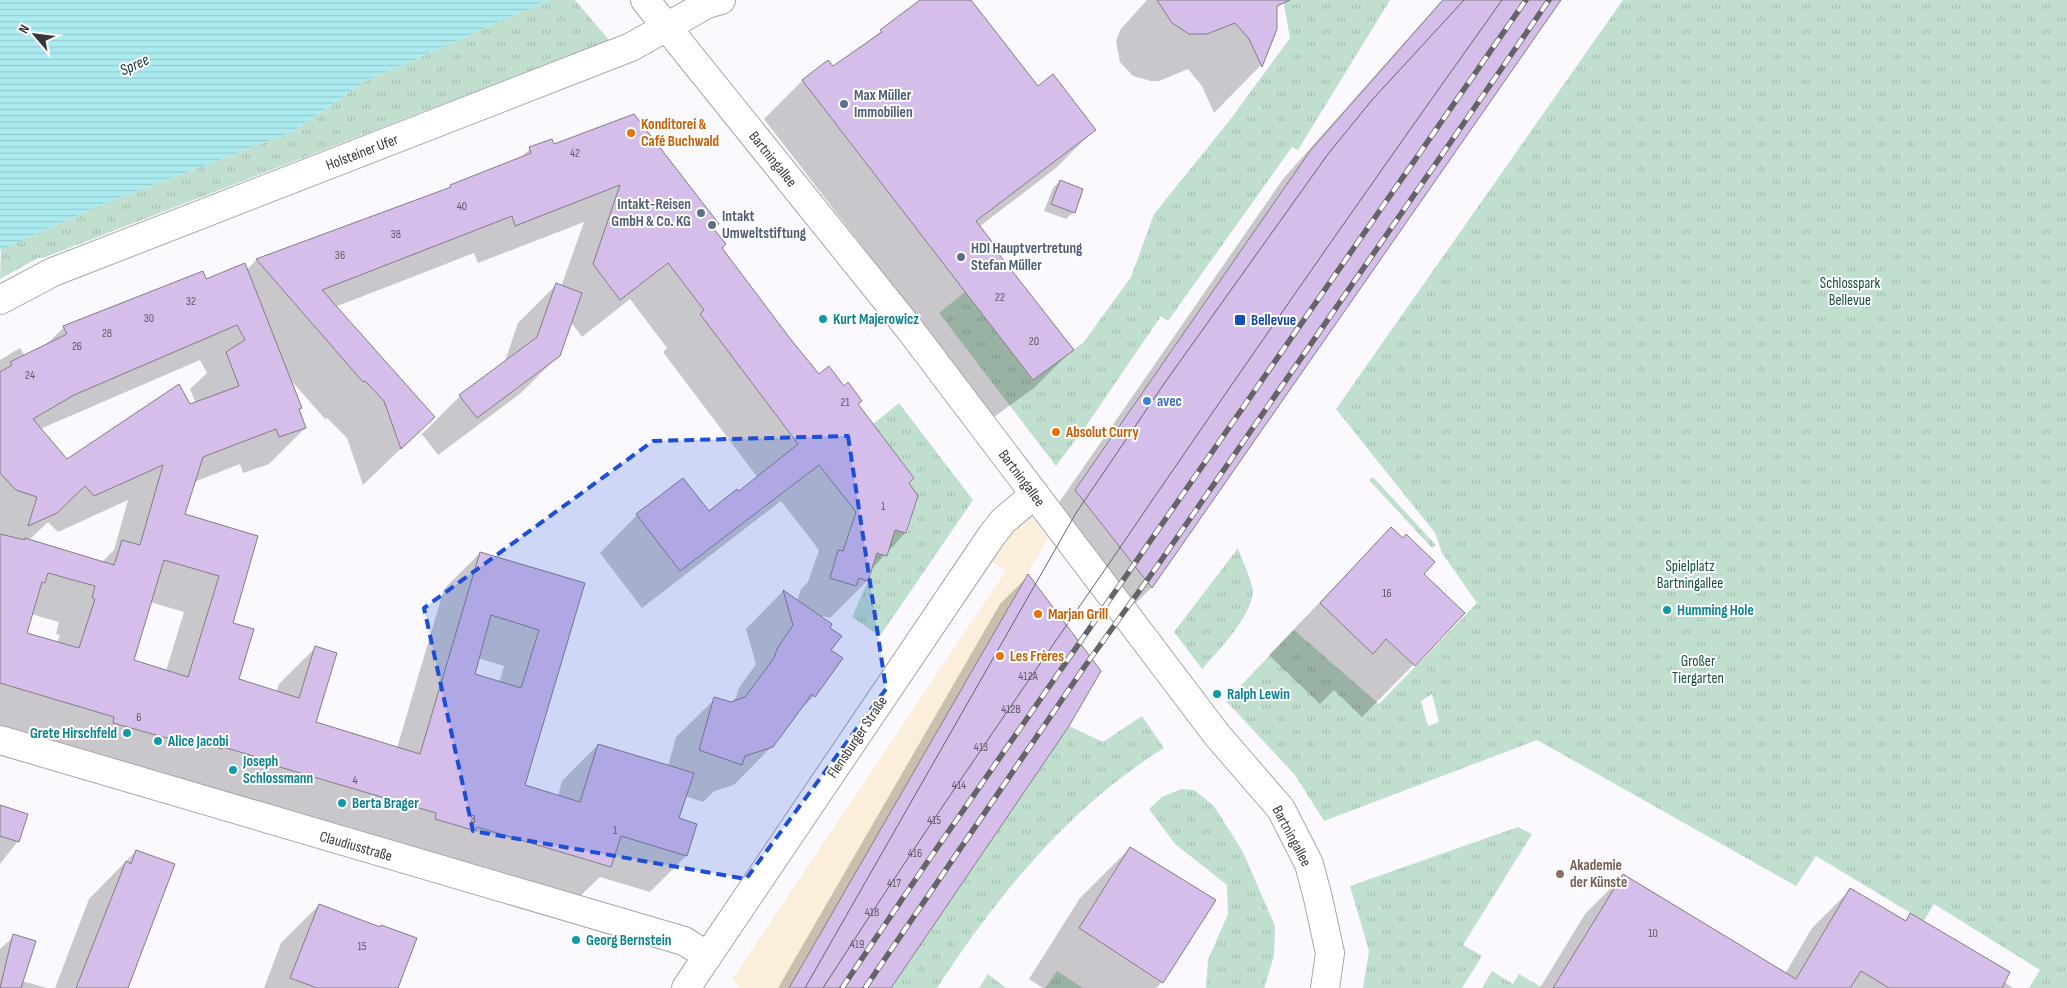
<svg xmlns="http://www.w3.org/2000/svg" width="2067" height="988" font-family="'Sofia Sans Condensed',sans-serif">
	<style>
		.commercial { fill: #fbefdb }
		.grass { fill: url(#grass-tufts); fill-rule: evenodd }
		.water { fill: url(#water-rules) }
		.shadow { fill: #0003; fill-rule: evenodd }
		.building { fill: #d5bee9; stroke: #807e82; fill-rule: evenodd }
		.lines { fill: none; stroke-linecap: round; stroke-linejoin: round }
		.street-casing { stroke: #a9a6ab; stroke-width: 30 }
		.street { stroke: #fff; stroke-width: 28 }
		.tram { stroke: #646366; stroke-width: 1 }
		.rail-casing { stroke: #646366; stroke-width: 5.5 }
		.rail { stroke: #fff; stroke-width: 4; stroke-dasharray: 11; stroke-linecap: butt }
		.marked { fill: #1d4ed8; fill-opacity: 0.2; stroke: #1d4ed8; stroke-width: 4; stroke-dasharray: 10 6; stroke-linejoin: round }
		.service-dot { fill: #5c6f8a; stroke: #fff; stroke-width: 2 }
		.food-dot { fill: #e8710a; stroke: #fff; stroke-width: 2 }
		.culture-dot { fill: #0f9aa8; stroke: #fff; stroke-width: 2 }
		.transit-dot { fill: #1a4fb4; stroke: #fff; stroke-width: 2 }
		.shop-dot { fill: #3f7fe0; stroke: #fff; stroke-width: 2 }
		.education-dot { fill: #8d6e63; stroke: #fff; stroke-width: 2 }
		.labels { text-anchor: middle; stroke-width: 4; stroke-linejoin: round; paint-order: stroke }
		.number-label { font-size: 12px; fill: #5f5965 }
		.service-label { font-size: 15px; font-weight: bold; fill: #4e5e75; stroke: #fff; text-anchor: start }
		.food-label { font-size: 15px; font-weight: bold; fill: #c56008; stroke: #fff; text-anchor: start }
		.street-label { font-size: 15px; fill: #383739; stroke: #fff }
		.park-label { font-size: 15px; fill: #105038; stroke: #fff }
		.culture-label { font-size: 15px; font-weight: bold; fill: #0d838f; stroke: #fff; text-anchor: start }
		.transit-label { font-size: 15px; font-weight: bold; fill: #164399; stroke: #fff; text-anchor: start }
		.shop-label { font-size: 15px; font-weight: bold; fill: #366cbe; stroke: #fff; text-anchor: start }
		.education-label { font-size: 15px; font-weight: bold; fill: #785e54; stroke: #fff; text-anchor: start }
		.water-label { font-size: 16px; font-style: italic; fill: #143436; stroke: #fff }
	</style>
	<defs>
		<pattern id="grass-tufts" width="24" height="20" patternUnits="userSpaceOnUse" patternTransform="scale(1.25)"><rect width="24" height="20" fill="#c0dfce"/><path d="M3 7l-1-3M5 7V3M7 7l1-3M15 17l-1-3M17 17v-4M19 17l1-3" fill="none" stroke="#a6c0b2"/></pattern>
		<pattern id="water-rules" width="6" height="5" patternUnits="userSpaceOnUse" patternTransform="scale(1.25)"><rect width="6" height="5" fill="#abebf0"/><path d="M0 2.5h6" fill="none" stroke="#94cacf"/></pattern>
	</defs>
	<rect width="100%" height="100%" fill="#fcf9fe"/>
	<path class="commercial" d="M1027,510L1048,538L789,988H740L733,978L1006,571L991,561Z"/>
	<path class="grass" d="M548,0H575L609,40L43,258H38L0,279L1,249L94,208L294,131L364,82Z
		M1283,0H1390L1298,150L1292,147L1168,321L1161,316L1084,429L1056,466L939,313L965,292L1032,379L1083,343L1131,277L1154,214L1230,120L1290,38Z
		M1623,0H2067V988H2029L2040,970L1934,904L1924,921L1816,856L1796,886L1537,740L1324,821L1295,775L1226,701L1294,630L1379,704L1477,603L1442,553L1435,533L1336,409ZM1432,694L1439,722L1428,726L1421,701Z
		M899,403L973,500L880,636L852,617L868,581L877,553L887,556L895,530L907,533L918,496L909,483L914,478L873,424Z
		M1373,477L1436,545L1432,548L1369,480Z
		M1238,548C1241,558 1253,582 1253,592C1251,617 1218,651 1202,669L1174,632Z
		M1142,716L1164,748C1070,806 997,896 937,988H891L1069,726L1103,742Z
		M1181,789L1194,790L1214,806L1243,852L1275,926L1274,956L1264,988H1206L1208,960L1228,914L1227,885L1175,844L1149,809L1162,797Z
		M1518,827L1532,834L1463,945L1482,956L1462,988H1363L1369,951L1350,886Z
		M1057,971L1083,988H1045Z
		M1492,971L1513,984L1519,974L1543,988H1482Z
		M988,974L1006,988H979Z"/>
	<path class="water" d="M0,0H548L364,82L294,131L94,208L0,250Z"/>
	<path class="shadow" d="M922,0H969L1038,88L1094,130L1056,168L979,227L996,254L1072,350L1034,388L994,417L764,119L802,81L828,62L833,68Z
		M1147,0H1275L1277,16L1276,28L1260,66L1214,113L1202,86L1188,69L1159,81H1151L1133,76L1120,62L1116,41L1120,30Z
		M1442,0H1560L1152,587L1125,614L1049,517L1283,179Z
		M553,146L717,224L712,229L720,248L819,376L857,404L908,483L905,533L870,571L867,581L830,618L823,616L821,618L828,628L829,650L841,658L814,696L793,717L772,746L734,785L714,791L703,802L685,796L678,819L686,856L650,892L600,877L574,902L0,729V360L20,348L25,356L45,346L64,327L95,313L202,273L205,280L247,270L256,260L447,190L451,186L520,158L530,149ZM584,222L561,287L556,285L518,323L504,364L460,396L422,434L438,455L521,393L559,355L571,322L582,337L630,299L667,348L663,352L758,478L708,513L683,480L637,515L600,553L642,608L781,501L819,550L808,582L801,589L797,601L783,591L746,629L756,664L739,688L736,697L731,704L715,699L676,737L668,766L598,745L562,781L558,796L523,786L584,584L480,553L444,589L397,748L314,723L315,648L279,684L276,692L237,680L231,623L257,537L183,515L194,482L240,464L243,473L269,464L305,428L289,378L325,419L327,418L347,438L363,485L434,417L335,307L474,253L478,263ZM200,360L207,373L190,389L196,404L67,460L40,429ZM128,500L114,550L101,563L28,541L48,522L58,532ZM150,602L184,612L166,671L132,661ZM31,614L59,622L56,634L60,635L57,643L25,634ZM478,658L504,666L499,683L473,675Z
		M1060,181L1074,212L1066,219L1044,211L1053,188Z
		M1391,528L1422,574L1464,613L1362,717L1334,690L1320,704L1269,655Z
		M1028,576L889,988H778L1000,604Z
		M0,807L18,841L0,864Z
		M1130,848L1214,901L1162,982L1156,988H1043L1029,979L1080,898Z
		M136,851L126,988H55L89,899Z
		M1623,876L1785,974L1812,928L1850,890L1904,922L1911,915L2013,988H1540L1585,914Z
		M319,905L379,929L397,988H264L281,943Z
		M14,936L22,981L47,988H0V949Z"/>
	<path class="building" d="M920,0H971L1038,86L1053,74L1096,130L976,221L1000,252L998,253L1074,350L1033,380L802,80L828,60L833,66L882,32L880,30Z
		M1157,0H1290L1277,6V29L1262,67L1249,39L1235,23L1207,34H1189L1172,23Z
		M1443,0H1561L1152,588L1075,490L1310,151Z
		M634,114L719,224L713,228L726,244L722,248L792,341L819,374L829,366L844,386L848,382L862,401L858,404L914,478L909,483L918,496L906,533L895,530L887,556L877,553L868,581L859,578L856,586L830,578L838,550L843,551L856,512L819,465L680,571L636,514L683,478L709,511L737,489L739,491L798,444L700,314L704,310L668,263L620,300L593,264L620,185L515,226L512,216L322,290L435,417L401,449L384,401L365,381L363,382L256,259L451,187L450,185L531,153L529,147L552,139L554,144Z
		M1060,180L1083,189L1075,213L1051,204Z
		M245,263L302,408L299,409L306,428L279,437L276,429L203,457L185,514L258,536L233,623L254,629L239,679L299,698L315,646L337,653L316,722L420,754L480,552L585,583L525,785L580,802L598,744L694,773L679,818L697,824L687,856L621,836L611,867L477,827L476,831L435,819L436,813L266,763L267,760L223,747L222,749L175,735L174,740L113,723L114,717L0,683V534L25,540V538L114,565L122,540L140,545L163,465L94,496L85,486L57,513L28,526L37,497L16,490L0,473V372L12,365L10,362L67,334L63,326L203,271L206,279ZM237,325L245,340L226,352L239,386L190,404L179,384L67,459L33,419L74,395ZM164,560L219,576L188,677L134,660ZM48,573L95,586L92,598L95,599L79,648L27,633L42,582L45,583ZM491,615L539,630L521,688L475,674Z
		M556,283L582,293L560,356L477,418L459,395L537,337Z
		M1391,527L1403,538L1406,534L1435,562L1424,574L1465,613L1415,666L1386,639L1373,654L1320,603Z
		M1028,574L1101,671L1069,726L891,988H789Z
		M783,590L832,624L830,628L842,636L831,650L843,658L815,697L812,694L773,747L745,756L742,765L699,750L714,697L731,702L745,697L774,658L777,649L793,625Z
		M0,805L28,814L19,842L0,836Z
		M1130,847L1216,900L1163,983L1079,928Z
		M136,850L175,864L128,988H76L126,861L131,864Z
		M1623,874L1796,979L1850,888L1906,921L1910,913L2010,972L2002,988H1889L1861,971L1850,988H1553Z
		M319,904L380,927L381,925L417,938L398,988H317L290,978Z
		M13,934L36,941L21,988H0Z"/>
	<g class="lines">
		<defs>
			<path id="street" d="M645,0L908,327L1217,735L1281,809L1309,864L1318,898L1330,953L1325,988
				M0,300L53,272L631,47L707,4L721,0
				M0,740L684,941L708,956
				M686,988L992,535L1003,521L1035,494"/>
		</defs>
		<use href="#street" class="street-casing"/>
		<use href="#street" class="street"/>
		<path class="tram" d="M805,988L1076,513L1166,381L1328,154L1372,100L1464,0
			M823,988C914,846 1010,707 1106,568C1236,377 1368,188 1502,0"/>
		<defs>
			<path id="rail" d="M842,988L928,861L1526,0
				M865,988L1085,666L1158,565L1549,0"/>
		</defs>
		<use href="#rail" class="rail-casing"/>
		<use href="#rail" class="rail"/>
	</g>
	<path class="marked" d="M848,436L886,689L746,879L473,831L424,608L653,441Z"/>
	<g class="service-dot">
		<circle cx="844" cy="104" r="5"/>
		<circle cx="701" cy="213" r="5"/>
		<circle cx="712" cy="225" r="5"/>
		<circle cx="961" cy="257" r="5"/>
	</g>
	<g class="food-dot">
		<circle cx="631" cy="133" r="5"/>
		<circle cx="1056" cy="432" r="5"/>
		<circle cx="1038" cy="614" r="5"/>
		<circle cx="1000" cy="656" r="5"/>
	</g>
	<g class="culture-dot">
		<circle cx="823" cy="319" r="5"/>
		<circle cx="1667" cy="610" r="5"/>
		<circle cx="1217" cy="694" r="5"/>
		<circle cx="127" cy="733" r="5"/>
		<circle cx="158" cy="741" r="5"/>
		<circle cx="233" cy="770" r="5"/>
		<circle cx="342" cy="803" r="5"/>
		<circle cx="576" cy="940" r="5"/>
	</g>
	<rect class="transit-dot" x="1234" y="314" width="12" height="12" rx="2.5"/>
	<circle class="shop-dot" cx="1147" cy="401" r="5"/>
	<circle class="education-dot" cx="1560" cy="874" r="5"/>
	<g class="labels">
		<g class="number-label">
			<text x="575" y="157">42</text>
			<text x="462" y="210">40</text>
			<text x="396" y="238">38</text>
			<text x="340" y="259">36</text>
			<text x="1000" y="301">22</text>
			<text x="191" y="305">32</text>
			<text x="149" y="322">30</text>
			<text x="107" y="337">28</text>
			<text x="1034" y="345">20</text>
			<text x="77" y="350">26</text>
			<text x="30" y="379">24</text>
			<text x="845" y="406">21</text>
			<text x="883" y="510">1</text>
			<text x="1387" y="597">16</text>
			<text x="1028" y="680">412A</text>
			<text x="1011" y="713">412B</text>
			<text x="139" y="721">6</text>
			<text x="981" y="751">413</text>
			<text x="355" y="784">4</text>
			<text x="959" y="789">414</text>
			<text x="473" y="823">3</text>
			<text x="934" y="824">415</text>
			<text x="615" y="834">1</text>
			<text x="915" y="857">416</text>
			<text x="894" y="887">417</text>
			<text x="872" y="916">418</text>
			<text x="1653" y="937">10</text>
			<text x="857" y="948">419</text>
			<text x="362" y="950">15</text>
		</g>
		<g class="service-label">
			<text x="854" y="100">Max Müller<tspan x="854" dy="17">Immobilien</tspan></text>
			<text x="691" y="209" text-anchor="end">Intakt-Reisen<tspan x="691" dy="17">GmbH &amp; Co. KG</tspan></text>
			<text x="722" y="221">Intakt<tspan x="722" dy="17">Umweltstiftung</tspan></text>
			<text x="971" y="253">HDI Hauptvertretung<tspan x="971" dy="17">Stefan Müller</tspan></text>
		</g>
		<g class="food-label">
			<text x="641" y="129">Konditorei &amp;<tspan x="641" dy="17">Café Buchwald</tspan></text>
			<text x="1066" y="437">Absolut Curry</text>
			<text x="1048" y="619">Marjan Grill</text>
			<text x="1010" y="661">Les Frères</text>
		</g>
		<g class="street-label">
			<text transform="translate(362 152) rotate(-21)" y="5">Holsteiner Ufer</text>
			<text transform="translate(773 159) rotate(51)" y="5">Bartningallee</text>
			<text transform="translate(1022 478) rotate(53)" y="5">Bartningallee</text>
			<text transform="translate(857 737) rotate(-56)" y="5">Flensburger Straße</text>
			<text transform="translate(1292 836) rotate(62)" y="5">Bartningallee</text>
			<text transform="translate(356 846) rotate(16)" y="5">Claudiusstraße</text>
		</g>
		<g class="park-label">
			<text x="1850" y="288">Schlosspark<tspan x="1850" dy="17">Bellevue</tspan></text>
			<text x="1690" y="571">Spielplatz<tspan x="1690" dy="17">Bartningallee</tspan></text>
			<text x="1698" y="666">Großer<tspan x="1698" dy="17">Tiergarten</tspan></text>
		</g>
		<g class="culture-label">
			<text x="833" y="324">Kurt Majerowicz</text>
			<text x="1677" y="615">Humming Hole</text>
			<text x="1227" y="699">Ralph Lewin</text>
			<text x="117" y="738" text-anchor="end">Grete Hirschfeld</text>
			<text x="168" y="746">Alice Jacobi</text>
			<text x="243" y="766">Joseph<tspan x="243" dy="17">Schlossmann</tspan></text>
			<text x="352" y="808">Berta Brager</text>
			<text x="586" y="945">Georg Bernstein</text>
		</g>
		<g class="transit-label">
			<text x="1251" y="325">Bellevue</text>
		</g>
		<g class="shop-label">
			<text x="1157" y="406">avec</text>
		</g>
		<g class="education-label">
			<text x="1570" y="870">Akademie<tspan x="1570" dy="17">der Künste</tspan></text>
		</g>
		<g class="water-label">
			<text transform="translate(134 64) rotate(-25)" y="6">Spree</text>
		</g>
	</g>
	<g transform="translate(35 35) rotate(298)" stroke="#ffffff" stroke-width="4" paint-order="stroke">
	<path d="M0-4L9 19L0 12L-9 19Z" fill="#383739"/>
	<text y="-8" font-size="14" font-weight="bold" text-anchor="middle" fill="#383739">N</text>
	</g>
</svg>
